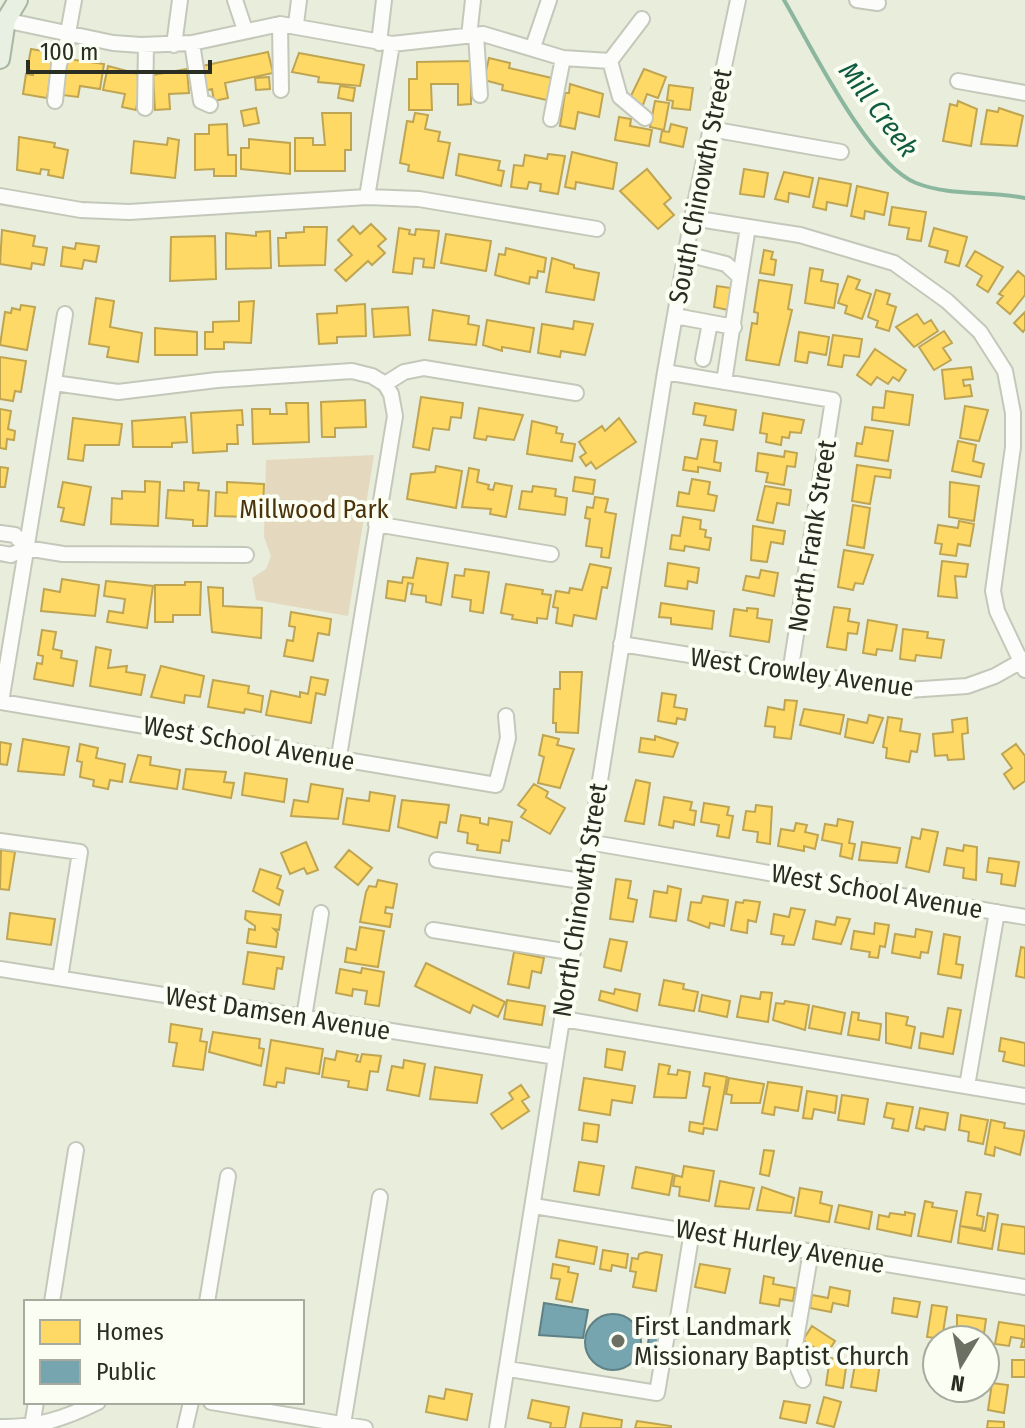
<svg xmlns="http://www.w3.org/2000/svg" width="1025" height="1428" font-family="'Fira Sans Condensed',sans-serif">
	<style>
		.green { fill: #e4d9be }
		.homes { fill: #ffd966; stroke: #bfa552; stroke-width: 2 }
		.public { fill: #76a5af; stroke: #5f8185; stroke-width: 2 }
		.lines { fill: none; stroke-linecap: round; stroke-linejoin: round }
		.stream { stroke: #8cb79f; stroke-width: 4 }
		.minor-casing { stroke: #c4c8ba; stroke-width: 18 }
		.major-casing { stroke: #a8b7a1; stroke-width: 22 }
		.minor { stroke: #fcfcfa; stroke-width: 14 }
		.major { stroke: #e8f0e4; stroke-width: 18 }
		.poi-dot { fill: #6c7063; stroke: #fbfef2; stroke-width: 3 }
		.labels { text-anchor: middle; stroke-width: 8; stroke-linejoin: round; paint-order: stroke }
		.street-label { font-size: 26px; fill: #2a2d22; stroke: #fbfef2 }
		.park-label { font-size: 26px; fill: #4b330c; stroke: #fbfef2 }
		.poi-label { font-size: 26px; fill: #2a2d22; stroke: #fbfef2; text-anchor: start }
		.water-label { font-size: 28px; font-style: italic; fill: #105c41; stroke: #fbfef2 }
	</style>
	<rect width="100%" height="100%" fill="#e8eddc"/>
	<path class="green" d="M374,455L348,616L256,600L252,578L266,569L271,556L264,537L266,460Z"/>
	<path class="homes" d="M31,49L54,53L47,98L23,94L26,74L33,75V71L27,70Z
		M268,52L273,73L225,83L228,98L214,101L212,89L204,91L202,66Z
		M299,53L364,65L360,86L318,82L319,77L292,72Z
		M489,58L510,63L509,68L556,79L551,101L502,90L503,85L484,80Z
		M68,59L104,64L100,89L80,86L78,97L62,95Z
		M471,61V104L458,105V84H431L432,110H409V79H417V62Z
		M108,66L142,75L136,110L122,107L125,94L103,90Z
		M187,69L189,93L169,94L170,109L155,110L153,75Z
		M644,69L666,77L658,98L647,94L643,105L629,100Z
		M269,77L270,89L256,90L255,78Z
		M570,84L603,94L599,117L578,112L575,129L560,126L565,93H569Z
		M669,85L693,88L690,110L672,108L673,101L667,100Z
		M340,86L355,88L353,101L338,98Z
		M655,101L669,103L664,130L650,127Z
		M958,101L977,109L971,146L943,141L950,104L957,106Z
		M256,108L259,123L244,126L241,111Z
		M999,108L1023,116L1017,146L981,144L987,110L998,112Z
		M322,113H351V150H345V171H295V138H313V145H325Z
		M415,113L428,115L425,129L440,132L438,141L450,143L443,178L408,171L409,165L400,163L407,121L413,122Z
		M619,117L631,119L630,126L652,130L649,146L615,140Z
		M227,124L228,155H236V176H214V169L195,170V134H209V125Z
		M671,124L687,128L683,147L660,142L662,131L669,132Z
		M19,137L55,143L54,147L68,150L63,178L48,175L49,170L41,169L40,174L17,170Z
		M168,138L179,140L175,178L131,173L134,141L167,145Z
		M249,139L290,143V174L241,169V148H249Z
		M572,152L617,163L613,189L576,182L575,189L565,187Z
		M459,154L500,161L498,170L504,171L501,186L456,175Z
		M548,154L565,156L558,194L540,191L541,184L529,182L527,189L511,187L514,165L523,166L525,155L547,159Z
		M647,169L671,198L664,204L674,215L658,229L620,191Z
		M744,169L768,173L764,197L740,194Z
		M784,172L813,178L809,197L789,193L788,202L775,199Z
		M819,178L851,184L847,206L827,202L826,210L813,207Z
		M857,186L888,193L884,215L865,211L864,219L851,216Z
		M892,207L926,212L921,241L907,239L909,228L889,225Z
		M371,224L386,239L378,246L385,253L372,265L368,261L346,281L335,270L352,255L338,240L353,226L360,234Z
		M304,227H327L325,265L279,266L278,238H286V233L304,232Z
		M399,228L410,230L409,234L415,235L416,229L439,231L434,268L423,267L424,259L414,258L412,274L393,272Z
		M934,228L967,237L959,266L945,262L948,251L929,246Z
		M2,230L35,236L33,246L47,248L44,265L32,263L31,269L0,264Z
		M270,231L271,268L226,269V233L256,236V232Z
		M446,234L491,241L486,271L441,263Z
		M215,236L216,279L170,281L171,237Z
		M76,243L99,246L96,262L84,260L82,269L61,266L63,247L75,249Z
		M506,248L546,258L544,272L538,271L537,278L530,277L529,284L495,275L499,254L505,255Z
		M764,250L773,252L771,259L776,260L774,275L760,273Z
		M975,251L1003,267L988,292L977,285L982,276L966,266Z
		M552,258L574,265V268L599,273L594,300L546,292Z
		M810,268L823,270L821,281L838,284L834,308L805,303Z
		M1018,271L1025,277V295L1010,314L997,303L1003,296L999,294Z
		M848,276L860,280L856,289L871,294L862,319L845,313L847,306L838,303Z
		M759,280L792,285L788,309L792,310L779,365L746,360L752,323L757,324L758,313L754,312Z
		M717,286L731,288L728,310L714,307Z
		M876,290L890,294L887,304L896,307L889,331L876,327L878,321L868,317Z
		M96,298L114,301L110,327L142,333L138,362L107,357L109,347L89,344Z
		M254,301L251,343L224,342V349H205V332H213V322L239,321V302Z
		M365,304L366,336L337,337V343L319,344L317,314L337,313V306Z
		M21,305L35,307L27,350L0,345L5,312L11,313L12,308L20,310Z
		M408,307L410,335L374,337L372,309Z
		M433,310L469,316L468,324L479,326L476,345L429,340Z
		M1025,312V329L1023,332L1014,323Z
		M917,314L924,324L931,320L938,331L914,347L896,327Z
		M487,320L534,328L530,352L502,347V351L483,345Z
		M574,321L593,324L585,355L561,351L560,357L538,353L542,324L573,329Z
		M155,328L197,332V355H155Z
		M944,331L952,343L943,348L951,360L934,370L919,347Z
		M799,332L829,337L826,355L809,352L807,363L795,361Z
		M833,335L862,339L859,357L844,355L842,367L828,365Z
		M875,349L906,370L899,381L893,377L888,384L877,377L871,385L857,375Z
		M0,357L26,361L21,392L15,391L13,401L0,399Z
		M971,367L973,379L963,380L964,386L970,385L972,396L945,399L942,370Z
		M886,391L913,395L909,425L872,420L873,407L884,408Z
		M421,397L463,403L461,418L451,417L449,430L433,428L429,450L413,447Z
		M365,400L366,427L335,428V437H322L321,402Z
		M286,403H308L309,442L253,444L252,409H270V414H287Z
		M695,403L736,410L733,430L704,425L706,416L693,414Z
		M965,406L988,410L979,441L960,438Z
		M479,408L523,415L514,440L487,436L486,440L474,438Z
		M0,409L11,411L8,429L15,431L14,440L7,439L6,449L0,448Z
		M242,410L243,425H237L238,444H227V451L193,453L191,413Z
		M763,413L804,420L801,433L790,432L789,438L782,437L781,445L766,442L767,434L760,433Z
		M185,417L187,442L172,443V447H133L132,421Z
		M73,418L122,424L119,445H85L83,461L68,459Z
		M619,418L636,442L596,469L591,462L586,466L580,457L586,453L579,442L602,426L605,431Z
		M532,421L557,427L556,433L563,434L561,442L575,444L572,461L527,454Z
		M865,427L893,431L888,461L855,456L857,443L862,444Z
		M701,439L717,441L714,462L721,463L720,471L698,467V472L683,470L685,457L697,459Z
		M958,441L976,445L973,461L984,464L981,477L952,471Z
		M785,451L797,453L795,467L787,466L784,485L766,482L768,473L756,471L758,453L784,457Z
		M857,465L891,470L890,478L875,476L870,504L852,501Z
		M436,466L462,471L456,508L407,499L411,474L435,472Z
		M0,467L8,468L5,487H0Z
		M469,468L479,470L477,482L489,485L488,489L493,490L495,483L512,486L506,517L490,514L491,509L462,507Z
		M575,477L595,480L593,494L573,491Z
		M692,479L710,482L708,494L717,496L714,511L677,506L679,492L689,494Z
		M145,481L160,482L158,526L111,524L112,498L122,499V491L145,492Z
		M63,482L91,487L84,525L61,521L64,508L58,507Z
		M184,482L199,483L198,490L209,491L207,526H193V520L166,518L168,490L184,491Z
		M227,482L264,484L263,512H253V517L215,516L216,492L227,493Z
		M950,482L979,486L974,521L949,517Z
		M533,486L556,489L555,496L567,498L565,515L519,509L522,491L532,492Z
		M765,486L791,490L789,505L777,503L773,523L757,520Z
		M595,497L608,499L605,512L616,514L609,558L601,557L602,548L586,546L590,519L585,518L587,507L593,508Z
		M853,505L870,508L864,548L847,545Z
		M683,517L701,520L700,529L706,530L705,537L711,538L709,550L685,546L684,551L670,549L672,535L680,536Z
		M959,521L974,524L970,546L958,544L956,556L940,554L942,544L935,543L938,525L958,528Z
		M753,526L785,531L783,544L771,542L767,562L751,560Z
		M844,550L873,555L863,584L855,583L853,590L838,587Z
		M417,558L448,563L441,605L426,602V596L411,594L413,584L408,583L405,601L386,598L388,581L402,583L403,577L413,578Z
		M942,561L968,564L966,577L955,576L957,598L938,596Z
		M668,563L699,568L697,583L688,581L687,589L665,586Z
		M590,564L611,568L607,588L602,587L596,619L574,615L572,626L556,623L558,608L553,607L556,591L569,593L570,588L582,590Z
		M465,569L489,572L483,613L470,611L471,600L452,597L455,575L464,576Z
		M761,570L778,573L774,596L743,590L746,576L759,578Z
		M62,579L99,585L95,616L41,611L44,589L60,592Z
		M106,581L153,586L147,628L107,622L109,611L123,613L125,599L104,596Z
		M185,582H201L200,615H173V622H155V585H185Z
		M506,584L543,590L542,594L551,595L547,619L537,618V623L512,619L513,615L501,613Z
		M208,587L223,588V606L262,608L261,638L212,632Z
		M661,603L714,611L712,629L671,624V618L659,617Z
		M834,607L850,609L848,621L859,623L857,634L848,633L846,650L827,647Z
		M747,608L758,609L757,618L772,620L769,642L730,636L734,609L747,611Z
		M291,612L331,619L329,635L318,633L313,661L284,656L287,640L293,641L295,627L289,626Z
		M868,620L897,625L892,651L877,649L876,655L863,653Z
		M903,629L928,632L927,638L944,640L941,658L916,655L915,661L900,659Z
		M42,630L56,632L53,649L62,651L61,658L77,661L73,686L34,679L37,663L42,664L43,656L38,655Z
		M96,647L111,650L108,668L127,666L126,672L145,675L141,695L90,686Z
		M161,666L204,676L200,697L185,695L184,703L151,697Z
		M560,672H582L578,733L556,732V723H553L554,689H560Z
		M311,677L328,680L325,695L316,693L311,723L266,715L271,691L300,697V692L308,694Z
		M213,680L249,686L248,693L263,696L261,712L245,709L244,713L208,707Z
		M662,693L676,695L674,707L687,709L685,720L677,718L676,724L658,721Z
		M785,700L797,701L791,739L774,737L775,727L765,726L768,707L784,710Z
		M804,709L844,715L840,734L800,725Z
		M869,715L883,718L873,743L845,737L848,719L867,723Z
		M888,717L902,719L900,731L920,734L917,752L911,751L909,762L886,758L887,748L883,747Z
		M967,718L968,733L962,734L964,759L948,760L947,755L935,756L933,734L953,732L952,720Z
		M543,735L559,739L557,745L574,749L560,788L538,783L544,757L539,755Z
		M655,736L678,743L673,757L639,752L641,738L655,740Z
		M23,739L69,747L64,775L18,771Z
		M0,742L11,744L7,765L0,764Z
		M80,744L98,748L96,758L125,764L122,782L110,780L108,789L93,786L94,780L80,777L82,762L77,761Z
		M1016,744L1025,756V781L1014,789L1004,774L1012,768L1002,754Z
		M138,755L151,757L150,765L180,770L177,789L130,782Z
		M186,769L226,772L224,782L234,783L231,798L183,789Z
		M245,773L287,779L284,802L242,795Z
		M636,780L650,783L644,824L625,821Z
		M311,784L343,789L338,819L291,816L294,800L308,802Z
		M534,784L548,792L546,797L565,808L550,834L521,817L526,810L518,805Z
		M370,792L395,796L389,831L343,824L347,798L369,801Z
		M664,797L692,802L690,810L696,811L694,825L674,821L673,828L659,825Z
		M402,800L449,805L446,823L440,822L437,838L398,827Z
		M704,803L729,807L727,815L733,816L729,838L717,836L719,825L701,822Z
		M756,805L772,807L770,844L757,842L758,832L743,830L746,811L755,812Z
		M461,815L480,818V823L488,825L489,818L512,822L509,841L502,840L500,853L477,850L478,845L467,843L468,833L458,831Z
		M838,819L853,822L849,843L855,844L852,859L840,856L842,844L822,840L825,824L837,826Z
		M796,823L807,825L805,832L818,835L815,849L804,846V851L778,846L781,829L794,831Z
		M922,829L938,832L929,872L906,867L912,837L920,839Z
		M306,842L318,870L307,874L304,868L290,874L281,853Z
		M862,842L900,848L897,863L859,860Z
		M964,845L977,847L976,880L963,878L964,868L944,865L947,848L963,851Z
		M1,850L15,852L9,890L0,889Z
		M349,850L372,868L358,885L335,867Z
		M989,858L1019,862L1015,886L1001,884L1002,874L987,872Z
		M260,869L281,876L277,888L283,891L279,905L253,891Z
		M616,879L631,881L628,898L637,900L633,922L610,919Z
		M378,880L397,884L393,908L386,907L385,913L392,914L390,927L360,922L366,892L369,886L376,887Z
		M668,886L681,889L676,921L650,917L654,891L667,893Z
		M703,896L728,900L724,926L710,923L709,928L688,920L691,902L701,903Z
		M744,900L760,902L756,922L748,920L747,933L731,930L736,902L743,903Z
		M791,908L805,910L794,945L782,944L784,936L771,934L774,914L789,917Z
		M246,911L281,915L279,930L274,929L278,933L276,947L247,943L249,929L255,930V926L245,919Z
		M10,913L55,919L51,945L7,939Z
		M837,917L850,919L841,944L813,939L816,921L835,925Z
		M875,923L889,925L885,947L880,946L878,958L869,957L870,952L851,949L854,931L874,934Z
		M360,927L384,931L378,967L345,962L347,948L356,950Z
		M916,929L932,932L928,953L921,952L920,958L892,953L895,934L915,937Z
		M944,934L960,937L956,964L963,965L961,978L938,974Z
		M610,939L627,942L621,971L604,967Z
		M1021,947L1025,948V978L1016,976Z
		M248,952L284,957L282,969L277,968L274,989L243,984Z
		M514,952L544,958L541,973L532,971L529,988L508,984Z
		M426,963L505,1002L498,1017L473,1005L470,1013L415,986Z
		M362,968L384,972L379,1006L365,1004L367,991L353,989L352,996L336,993L340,969L361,973Z
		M664,980L684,984L683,989L698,992L694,1011L659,1005Z
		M615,989L640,994L637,1011L599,1000L601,991L614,994Z
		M761,992L772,993L768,1022L737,1017L741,996L760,999Z
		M702,995L730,1001L727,1017L699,1011Z
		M507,1000L545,1006L542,1025L504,1019Z
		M785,1001L809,1005L805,1030L773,1020L776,1003L784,1004Z
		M813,1006L845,1013L841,1034L809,1028Z
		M948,1008L961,1010L953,1054L919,1048L921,1033L943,1037Z
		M852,1012L859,1013L858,1020L881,1024L879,1040L848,1035Z
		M886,1013L908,1017L906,1025L915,1027L911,1048L886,1043Z
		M171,1024L202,1029L200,1041L207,1042L203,1070L173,1066L177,1043L169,1042Z
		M213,1032L260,1039L259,1048L264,1049L261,1066L209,1052Z
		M1001,1038L1025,1043V1066L1003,1061L1005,1052L999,1051Z
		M271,1040L323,1049L319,1074L286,1068L284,1083L277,1082L276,1087L264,1085Z
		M607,1049L625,1052L622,1070L605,1067Z
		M337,1051L358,1055L356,1061L360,1062L362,1054L381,1056L378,1072L370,1071L367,1090L348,1087L349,1081L322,1077L325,1058L335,1060Z
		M404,1060L425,1064L419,1096L387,1090L392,1066L403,1068Z
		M659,1064L670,1066L668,1074L677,1075L678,1070L690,1072L686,1098L654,1097Z
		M435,1067L482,1075L477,1103L430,1099Z
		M705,1073L727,1077L717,1130L704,1128L703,1134L689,1131L690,1122L703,1124L710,1087L703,1086Z
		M584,1078L635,1086L632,1103L612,1100L610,1115L579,1110Z
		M729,1078L764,1084L760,1103H731L732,1095L726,1094Z
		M768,1082L802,1087L798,1111L775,1107L774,1115L762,1113Z
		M521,1085L529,1097L522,1101L529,1111L502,1129L491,1114L513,1099L509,1093Z
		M807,1091L837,1096L835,1113L814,1109L812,1119L803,1118Z
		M842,1095L868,1099L864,1124L838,1120Z
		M887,1103L913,1107L908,1131L892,1128L894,1119L884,1117Z
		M920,1108L948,1113L945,1130L925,1126L924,1130L916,1128Z
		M961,1115L988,1120L983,1144L968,1141L969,1132L959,1130Z
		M991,1120L1005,1123L1004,1128L1025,1131L1020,1155L995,1147L994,1156L985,1154Z
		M584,1123L599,1125L597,1142L582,1140Z
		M764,1150L774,1151L769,1176L760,1174Z
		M579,1162L604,1166L599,1195L574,1191Z
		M684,1166L714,1171L709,1201L679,1196L680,1187L673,1186L675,1175L682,1177Z
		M636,1167L673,1174L669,1195L632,1188Z
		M720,1181L754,1188L749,1209L715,1206Z
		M762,1187L794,1198L791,1213L757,1210Z
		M800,1188L822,1192L820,1203L832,1206L829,1222L795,1216Z
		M966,1192L981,1194L977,1215L984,1217L982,1229L960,1226Z
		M925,1201L933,1203L932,1207L957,1211L951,1242L918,1236Z
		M839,1205L872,1212L869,1229L835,1222Z
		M905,1212L915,1214L911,1236L877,1229L879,1215L889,1217L890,1213L905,1215Z
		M988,1213L998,1215L992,1249L958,1243L960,1226L985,1231Z
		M1002,1224L1025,1227V1254L998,1250Z
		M559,1240L597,1247L594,1264L556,1257Z
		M603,1250L628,1254L626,1268L612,1265L611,1271L600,1269Z
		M646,1252L662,1255L656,1291L633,1287L636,1272L630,1271L632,1258L638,1259L639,1254Z
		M553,1264L569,1267L568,1272L578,1274L572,1302L556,1299L560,1279L551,1278Z
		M700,1264L730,1269L725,1293L695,1287Z
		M764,1276L774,1278L773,1284L795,1288L793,1301L780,1299L779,1306L760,1303Z
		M830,1287L850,1291L848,1306L833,1303L831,1312L810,1308L812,1295L828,1298Z
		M894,1298L920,1302L917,1317L892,1313Z
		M932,1305L947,1307L942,1339L927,1337Z
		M957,1315L986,1319L984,1334L973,1333L972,1340H957Z
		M999,1322L1025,1326V1347H1021L1023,1339L1011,1337L1009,1346L995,1344Z
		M812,1326L835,1341L826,1355L803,1340Z
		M830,1358L847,1361L843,1388L826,1385Z
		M856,1359L880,1363L876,1391L851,1387Z
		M1012,1360H1025V1377H1012Z
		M992,1383L1008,1385L1004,1413L988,1410Z
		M446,1389L472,1394L467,1420L426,1412L429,1396L444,1399Z
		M824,1397L841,1402L834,1427L817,1423Z
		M532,1400L569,1407L565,1428H550L551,1423L528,1418Z
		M784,1401L810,1405L806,1423L780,1418Z
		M583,1413L622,1420L621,1428H580Z
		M637,1421L671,1426V1428H635Z
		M988,1421L1004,1422V1428H987Z"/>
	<path class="public" d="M544,1303L588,1310L583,1338L539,1335Z
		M585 1342a28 28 0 1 1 56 0a28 28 0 1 1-56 0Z
		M651,1324L664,1326L660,1352L647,1350Z"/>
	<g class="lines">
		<path class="stream" d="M784,0C811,46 868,164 916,183C952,197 988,190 1025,198"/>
		<defs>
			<path id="minor" d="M235,0L245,30
				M857,0L878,3
				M0,19L113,43L141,45L192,43L280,24L392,44L483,34L563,58L610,61
				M280,24L281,90
				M296,24L299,0
				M68,33L74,0
				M476,35L480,95
				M469,36L473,0
				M192,43L201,101L210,105
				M379,43L384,0
				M174,45L180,0
				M533,47L549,0
				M610,61L620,97L645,118
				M610,61L642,19
				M958,81L1025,93
				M55,101L59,64L70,34
				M145,108L146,45
				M551,119L563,58
				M710,129L841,152
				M0,196L81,210L129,212L367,197L419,199L597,229
				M367,197L392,44
				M692,218L800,235L894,263L947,301L980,332L1005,371L1013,413V447L993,591L997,611L1025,670
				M686,254L726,264L740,277L724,382
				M740,277L748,227
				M65,314L1,702L496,785L508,738L506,716
				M675,316L734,327
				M703,359L710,323
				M665,372L833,400L790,673
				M54,383L118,392L217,380L352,371L372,376L385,384L404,372L424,368L576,393
				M376,524L551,554
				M0,533L15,535L26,548
				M0,553L11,555L26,548L63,554L246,555
				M621,644L908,690L967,686L995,676L1025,659
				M339,756L395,416L391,394L385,384
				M0,841L80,852L60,978
				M588,842L1025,917
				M437,860L582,881
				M433,930L570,952
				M0,969L556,1057
				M304,1017L321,913
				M563,1019L1025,1096
				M967,1086L997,912
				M534,1206L1025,1287
				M52,1302L76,1150
				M207,1302L228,1176
				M508,1369L657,1393L667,1334L676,1330L692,1231
				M803,1380L793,1357L811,1251
				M211,1402L365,1428
				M343,1424L380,1197
				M32,1426L36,1402
				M0,1427C36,1428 66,1418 98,1402
				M185,1428L191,1402
				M497,1428L665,372L692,218L738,0"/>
			<path id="major" d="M0,59L6,20L18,0"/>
		</defs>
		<use href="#minor" class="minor-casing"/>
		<use href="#major" class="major-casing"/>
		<use href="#minor" class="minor"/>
		<use href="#major" class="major"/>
	</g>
	<circle class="poi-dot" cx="618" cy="1341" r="8"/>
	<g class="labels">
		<g class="street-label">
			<text transform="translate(700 186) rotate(-79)" y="9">South Chinowth Street</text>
			<text transform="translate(812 536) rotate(-81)" y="9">North Frank Street</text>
			<text transform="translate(802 672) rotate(8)" y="9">West Crowley Avenue</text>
			<text transform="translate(249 743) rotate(10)" y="9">West School Avenue</text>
			<text transform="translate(877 891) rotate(10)" y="9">West School Avenue</text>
			<text transform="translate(580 900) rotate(-81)" y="9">North Chinowth Street</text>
			<text transform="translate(278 1013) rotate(9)" y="9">West Damsen Avenue</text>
			<text transform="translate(780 1246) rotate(10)" y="9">West Hurley Avenue</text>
		</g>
		<g class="park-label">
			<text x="314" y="518">Millwood Park</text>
		</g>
		<g class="poi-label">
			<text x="634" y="1335">First Landmark<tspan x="634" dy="30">Missionary Baptist Church</tspan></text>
		</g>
		<g class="water-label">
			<text transform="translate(879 109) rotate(53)" y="10">Mill Creek</text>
		</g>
	</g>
	<rect x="24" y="1300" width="280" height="104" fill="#fbfef2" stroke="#a7aa9f" stroke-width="2"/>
	<rect x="40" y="1320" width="40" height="24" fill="#ffd966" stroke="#a7aa9f" stroke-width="2"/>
	<text x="96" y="1340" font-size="24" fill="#2a2d22">Homes</text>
	<rect x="40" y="1360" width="40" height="24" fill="#76a5af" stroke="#a7aa9f" stroke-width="2"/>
	<text x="96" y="1380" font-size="24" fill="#2a2d22">Public</text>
	<g transform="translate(961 1364) rotate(190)"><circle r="38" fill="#fbfef2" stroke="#a7aa9f" stroke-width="2"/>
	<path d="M0-6L14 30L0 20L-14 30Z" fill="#6c7063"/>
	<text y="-12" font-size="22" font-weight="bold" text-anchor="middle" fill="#2a2d22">N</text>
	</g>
	<path d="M28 60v12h182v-12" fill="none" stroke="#2a2d22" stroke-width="4"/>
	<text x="40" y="60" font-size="24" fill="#2a2d22" stroke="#fbfef2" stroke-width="6" paint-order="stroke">100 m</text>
</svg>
